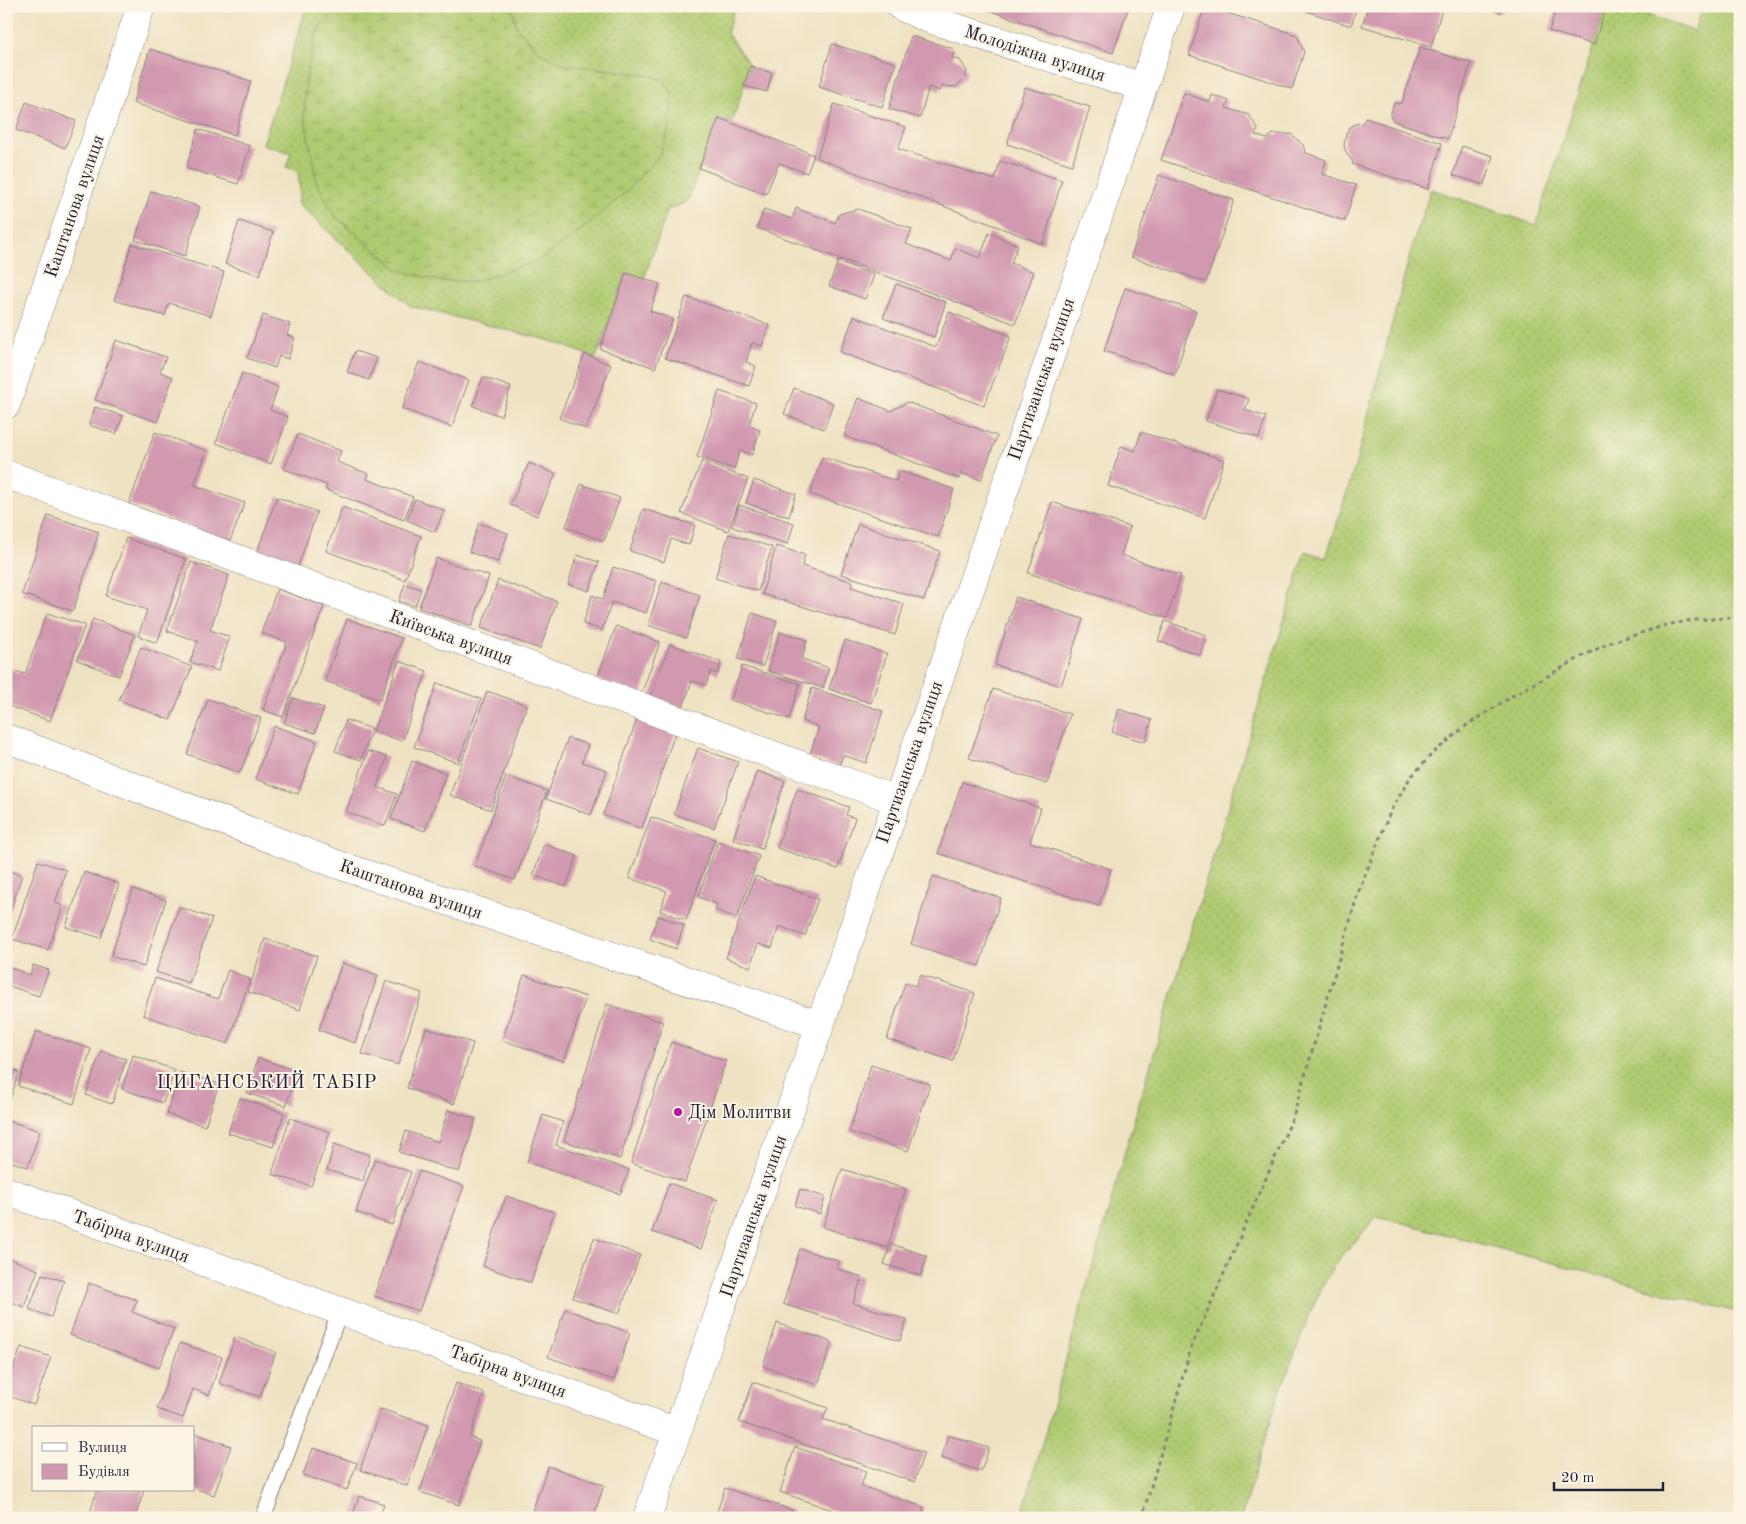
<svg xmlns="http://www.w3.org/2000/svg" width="1746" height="1524" font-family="'Old Standard TT',serif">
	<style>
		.grass { fill: url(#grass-dots); stroke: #697656 }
		.wetland { fill: url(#wetland-marsh); stroke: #697656 }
		.building { fill: #d199b0 }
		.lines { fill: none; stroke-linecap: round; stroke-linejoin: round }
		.service-casing { stroke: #88827e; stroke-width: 17 }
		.minor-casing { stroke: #88827e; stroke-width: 29 }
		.path { stroke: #88827e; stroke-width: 3; stroke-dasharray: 4 4; stroke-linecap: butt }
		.service { stroke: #fff; stroke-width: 15 }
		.minor { stroke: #fff; stroke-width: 28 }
		.poi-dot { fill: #b5179e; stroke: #fcf5e5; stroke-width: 2 }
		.labels { text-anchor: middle; stroke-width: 4; stroke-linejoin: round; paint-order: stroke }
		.street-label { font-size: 18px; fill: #22223b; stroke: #fcf5e5 }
		.poi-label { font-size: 18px; fill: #22223b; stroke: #fcf5e5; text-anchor: start }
		.neighbourhood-label { font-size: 19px; letter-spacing: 1px; fill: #22223b; stroke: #fcf5e5 }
	</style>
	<defs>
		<pattern id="grass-dots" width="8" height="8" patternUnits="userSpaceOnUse" patternTransform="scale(1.25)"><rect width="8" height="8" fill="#b0cb71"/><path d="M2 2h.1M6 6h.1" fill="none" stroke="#97ae63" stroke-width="1.8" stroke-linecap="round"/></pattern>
		<pattern id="wetland-marsh" width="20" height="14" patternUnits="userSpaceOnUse" patternTransform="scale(1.25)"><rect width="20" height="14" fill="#b0cb71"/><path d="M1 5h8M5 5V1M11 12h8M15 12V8" fill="none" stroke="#97ae63"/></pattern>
	</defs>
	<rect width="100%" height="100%" fill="#fcf5e5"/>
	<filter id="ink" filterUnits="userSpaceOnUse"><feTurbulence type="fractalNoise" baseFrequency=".02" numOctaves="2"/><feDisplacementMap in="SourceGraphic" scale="10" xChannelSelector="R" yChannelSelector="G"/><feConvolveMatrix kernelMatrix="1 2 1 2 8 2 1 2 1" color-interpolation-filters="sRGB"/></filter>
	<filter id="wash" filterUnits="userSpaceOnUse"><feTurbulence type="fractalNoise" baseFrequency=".0096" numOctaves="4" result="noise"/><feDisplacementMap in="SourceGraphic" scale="20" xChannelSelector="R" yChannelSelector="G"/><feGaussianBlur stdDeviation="1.12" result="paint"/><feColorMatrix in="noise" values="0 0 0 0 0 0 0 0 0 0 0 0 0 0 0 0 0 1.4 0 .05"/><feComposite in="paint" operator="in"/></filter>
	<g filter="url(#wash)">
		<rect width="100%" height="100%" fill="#efe2c2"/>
		<path class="grass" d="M307,6H735L727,33L750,66L732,123L719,118L687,202L668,209L644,279L626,273L596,358L551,341L410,306L298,204L300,192L298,171L286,167L291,153L263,144Z
			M1606,6H1622L1694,31L1702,6H1740V1313L1377,1216L1332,1268L1312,1308L1277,1400L1241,1518H1021L1134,1120L1305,551L1326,558L1354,470L1413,243L1431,189L1536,225Z"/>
		<path class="wetland" d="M341,6H512L517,28L541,53L562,64L643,74L664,80L672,93L670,126L659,156L624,194L577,233L539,260L477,281H439L399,270L336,217L317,184L304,113L306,76L317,31Z"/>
		<g id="blocks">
			<path class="building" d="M976,6H1129L1113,53Z
				M1205,6L1297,35L1304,52L1292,89L1189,55Z
				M1291,6H1357L1351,26Z
				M1368,6H1443L1431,47L1362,26Z
				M1482,6H1503L1501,13Z
				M1557,6H1606L1594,45L1549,31Z
				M911,36L954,49L952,58L960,60L967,71L965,78L956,87L942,86L940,91L929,87L920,118L889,109Z
				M832,44L896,63L882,107L819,87Z
				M1420,47L1471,63L1448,139L1393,121L1390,116L1394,103H1402Z
				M150,49L251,81L235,135L133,103Z
				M750,66L772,73L767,92L744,86Z
				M1025,87L1090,107L1072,165L1007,144Z
				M1184,93L1210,102L1212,95L1229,101L1226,108L1249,115L1258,129L1255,135L1267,139L1273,134H1291L1303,145L1306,153L1326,160L1322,174L1356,185L1345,221L1161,160Z
				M26,102L76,121L65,148L16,130Z
				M834,104L906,127L898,149L995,180L1000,161L1062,180L1043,244L817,158Z
				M719,118L814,155L807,173L779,163L766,194L699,168Z
				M1365,118L1442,143L1428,189L1352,164L1353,162L1346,153L1344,145L1346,134L1349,128L1355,124L1363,123Z
				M198,129L250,146L238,184L186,168Z
				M1462,146L1493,156L1484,185L1453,175Z
				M1159,175L1234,200L1206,282L1131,257Z
				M151,191L200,207L185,256L135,240Z
				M796,208L835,223L839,214L858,209L912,229L906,244L951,261L955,248L980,258L989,233L1018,245L1011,263L1034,272L1015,324L757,228L764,209L792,219Z
				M239,221L273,232L260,275L225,264Z
				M132,244L224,272L211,316L169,303L165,316L114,300Z
				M838,261L874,275L865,299L829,286Z
				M626,273L660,284L650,311L673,319L655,368L600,349Z
				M896,284L946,302L934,337L883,318Z
				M1125,288L1196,311L1175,374L1104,351Z
				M686,297L770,325L762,346L752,343L746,362L756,366L749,386L665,358Z
				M949,312L1011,336L984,406L840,352L854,316L936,347Z
				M263,315L290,324L287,335L295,338L288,359L279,356L275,368L247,358Z
				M116,340L166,357L160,372L173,377L157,422L95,400Z
				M355,351L377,358L369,380L347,372Z
				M585,354L611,365L586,429L559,418Z
				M419,362L469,380L452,427L402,409Z
				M242,373L278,387L270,410L288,417L271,464L216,443Z
				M483,377L511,387L501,416L473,406Z
				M794,388L833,403L824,429L784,414Z
				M1217,389L1249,399L1245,410L1266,417L1259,438L1206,421Z
				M719,391L756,403L749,425L760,430L752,455L740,450L734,469L697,457Z
				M858,398L891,411L907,402L997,436L981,480L961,473L959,479L844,436Z
				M95,407L123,416L116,434L89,425Z
				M155,432L207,451L194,485L245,503L230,541L129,504Z
				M1141,432L1224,460L1205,518L1108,486L1121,446L1135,451Z
				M298,434L341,451L337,462L369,474L367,479L413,497L404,520L326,490L327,485L284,469Z
				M822,457L896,481L899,471L954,489L938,537L810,494Z
				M702,461L748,479L728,531L681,513Z
				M529,463L556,474L537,516L510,505Z
				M754,480L796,494L789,517L746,503Z
				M581,484L620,498L604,541L566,527Z
				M277,497L317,512L298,566L257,552Z
				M415,499L444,510L435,532L407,520Z
				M1052,502L1130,527L1121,555L1181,575L1167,618L1028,573Z
				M739,505L794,523L788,544L732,527Z
				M342,507L421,536L405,580L326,551Z
				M643,509L695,525L689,545L671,539L664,562L630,551Z
				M48,515L99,532L73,611L22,594Z
				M479,523L508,533L498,562L469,552Z
				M858,524L940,551L924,600L841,574Z
				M729,534L772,547L758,591L715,578Z
				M126,538L186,559L157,643L138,636L147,610L106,596Z
				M776,546L805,555L802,566L853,582L851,587L904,604L895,635L762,594Z
				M577,555L599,562L589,591L568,584Z
				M436,558L489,576L472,626L419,608Z
				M191,562L229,575L210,630L230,637L218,671L190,662L198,641L167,631Z
				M613,567L657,581L646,613L612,602L602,630L583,624L592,595L603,599Z
				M498,580L557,601L540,649L481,628Z
				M662,582L700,595L686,638L648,625Z
				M405,584L421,589L415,606L399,601Z
				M277,589L324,606L283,717L263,710L287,642L261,633Z
				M1016,597L1083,619L1061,686L995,665Z
				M47,613L85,625L50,721L6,705V668L25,674Z
				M752,613L777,621L763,666L738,659Z
				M93,619L135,635L119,676L77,660Z
				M347,619L402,638L380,700L325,681Z
				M1165,621L1206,635L1200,655L1158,641Z
				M616,626L660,642L641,695L597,679Z
				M780,632L807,640L802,659L829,668L823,688L768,671Z
				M845,640L887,654L871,703L829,689Z
				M670,644L721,662L718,674L711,671L706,685L692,681L682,710L650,698Z
				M141,647L192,667L170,720L119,700Z
				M399,661L427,671L402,741L373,731Z
				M742,666L800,684L789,719L731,700Z
				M437,683L481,699L458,763L414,747Z
				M812,688L883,711L866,763L843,755L839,766L809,757L819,727L802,721Z
				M993,689L1070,714L1047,784L969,758Z
				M487,691L527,705L491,810L450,795Z
				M293,698L324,708L315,733L284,723Z
				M208,699L261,718L240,773L187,754Z
				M1119,709L1152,720L1145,742L1112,732Z
				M637,719L675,733L642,829L603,815Z
				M346,720L372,729L361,760L335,751Z
				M274,726L317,741L298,794L255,779Z
				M568,738L588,745L582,762L607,770L591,815L546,799Z
				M698,748L738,762L714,828L674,814Z
				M368,751L387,757L377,787L397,794L385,826L346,812Z
				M412,761L446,773L425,831L391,819Z
				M757,771L785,781L762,849L733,839Z
				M506,776L547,791L515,880L475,866Z
				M962,782L1041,808L1030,842L1111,869L1099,906L938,853Z
				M797,789L849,807L846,815L855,818L838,869L777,848Z
				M651,817L715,839L686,920L660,911L667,891L629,878Z
				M718,841L759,856L737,918L715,910L717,904L698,897Z
				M544,844L577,856L566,887L533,875Z
				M38,861L66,870L55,903L63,906L48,950L12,939Z
				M6,870L22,875L7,921H6Z
				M84,872L119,884L101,938L66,927Z
				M755,876L818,899L805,936L779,926L772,948L758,944L750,967L726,958Z
				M933,876L1001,898L979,966L911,944Z
				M133,889L166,900L144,967L111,956Z
				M179,907L212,918L189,983L156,972Z
				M658,916L684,925L676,949L650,939Z
				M265,939L317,956L300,1010L248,992Z
				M342,963L378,975L355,1043L319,1030Z
				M33,965L49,970L39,996L6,985V966L30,975Z
				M228,970L250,979L228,1044L143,1015L155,978L218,999Z
				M524,975L586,997L564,1061L502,1040Z
				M920,975L975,993L953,1061L887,1039L905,983L916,986Z
				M386,981L422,993L398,1065L362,1054Z
				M607,1004L663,1022L620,1159L564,1141Z
				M426,1028L473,1043L454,1104L407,1088Z
				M36,1031L91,1049L74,1104L18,1086Z
				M671,1042L726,1061L685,1182L631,1163Z
				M101,1051L126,1059L112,1104L86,1095Z
				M133,1055L175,1070L163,1103L122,1089Z
				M258,1058L297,1071L286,1106L247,1093Z
				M871,1065L930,1084L908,1151L849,1132Z
				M6,1067L19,1072L10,1100L6,1099Z
				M180,1072L219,1084L205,1126L167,1114Z
				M240,1098L284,1113L273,1147L228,1133Z
				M448,1110L476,1119L459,1172L399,1152L406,1131L438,1142Z
				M543,1115L563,1122L556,1145L629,1170L620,1194L527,1162Z
				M290,1118L330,1132L311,1186L272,1174Z
				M6,1120L40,1131L28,1167L6,1160Z
				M334,1144L370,1155L363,1181L327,1170Z
				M375,1159L411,1172L392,1225L356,1212Z
				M842,1169L906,1189L887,1248L823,1227Z
				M419,1171L464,1186L419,1311L374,1296Z
				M669,1183L718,1200L701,1249L652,1232Z
				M800,1189L825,1197L820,1214L795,1206Z
				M506,1196L554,1212L531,1283L483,1266Z
				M594,1238L640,1255L619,1314L573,1298Z
				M891,1244L927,1256L921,1276L884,1264Z
				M800,1249L839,1261L837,1269L862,1277L853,1303L907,1320L900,1341L783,1304Z
				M6,1257L38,1270L24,1307L6,1300Z
				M42,1274L64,1281L51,1317L29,1309Z
				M89,1283L137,1300L132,1312L174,1329L159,1368L70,1335Z
				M565,1309L630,1333L614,1380L548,1357Z
				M777,1323L832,1342L818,1385L763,1366Z
				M235,1337L276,1352L260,1397L219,1383Z
				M180,1343L222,1357L209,1395L193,1389L183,1418L157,1409Z
				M21,1347L51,1357L34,1405L6,1395V1389Z
				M753,1382L828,1408L823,1419L924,1453L914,1482L739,1422Z
				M456,1383L484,1393L470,1437L480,1441L459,1505L420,1492Z
				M381,1409L428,1425L407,1486L360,1470Z
				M194,1433L231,1446L214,1495L194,1488Z
				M948,1435L989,1448L981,1471L941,1458Z
				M795,1447L866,1471L861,1486L924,1507L921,1518H855L780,1492Z
				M313,1448L357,1463L347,1490L303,1475Z
				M548,1466L604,1485L593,1518H530Z
				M725,1488L792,1510L790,1518H715Z
				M97,1490H144L135,1518H105L90,1513Z
				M359,1496L384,1504L379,1518H352Z"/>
		</g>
	</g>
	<g filter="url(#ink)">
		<use href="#blocks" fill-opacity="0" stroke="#88827e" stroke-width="1"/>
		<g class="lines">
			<defs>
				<path id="service" d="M263,1518L340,1311"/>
				<path id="minor" d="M900,6L926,18L1143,87
					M6,405L141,6
					M6,474L896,800
					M6,738L339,865L820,1025
					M6,1191L677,1432
					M647,1518L820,1025L1171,6"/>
			</defs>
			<use href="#service" class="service-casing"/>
			<use href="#minor" class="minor-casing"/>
			<path class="path" d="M1142,1518L1191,1348L1293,1117L1358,893L1391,810L1410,778L1433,753L1467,725L1514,695L1583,656L1609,643L1666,625L1693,620L1740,617"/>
			<use href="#service" class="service"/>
			<use href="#minor" class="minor"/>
		</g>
	</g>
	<circle class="poi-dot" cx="678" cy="1112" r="5"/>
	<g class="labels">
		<g class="street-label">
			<text transform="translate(1035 53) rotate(18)" y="6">Молодіжна вулиця</text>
			<text transform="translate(74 206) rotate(-71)" y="6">Каштанова вулиця</text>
			<text transform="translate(1041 379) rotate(-71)" y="6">Партизанська вулиця</text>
			<text transform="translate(451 637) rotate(20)" y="6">Київська вулиця</text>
			<text transform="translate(909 762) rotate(-71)" y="6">Партизанська вулиця</text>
			<text transform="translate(411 889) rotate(19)" y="6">Каштанова вулиця</text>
			<text transform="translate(753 1216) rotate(-71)" y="6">Партизанська вулиця</text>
			<text transform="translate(131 1236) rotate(20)" y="6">Табірна вулиця</text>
			<text transform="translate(508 1371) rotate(20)" y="6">Табірна вулиця</text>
		</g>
		<g class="poi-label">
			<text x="688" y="1118">Дім Молитви</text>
		</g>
		<g class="neighbourhood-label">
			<text x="267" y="1088">ЦИГАНСЬКИЙ ТАБІР</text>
		</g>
	</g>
	<rect width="1746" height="1524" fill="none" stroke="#fcf5e5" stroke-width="25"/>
	<rect x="32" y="1426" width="162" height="65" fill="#fcf5e5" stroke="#a5a1a1"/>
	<rect x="42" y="1443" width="25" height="8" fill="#ffffff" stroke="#a5a1a1"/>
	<text x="78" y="1452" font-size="15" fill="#22223b">Вулиця</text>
	<rect x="42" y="1464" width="25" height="15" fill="#d199b0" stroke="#a5a1a1"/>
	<text x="78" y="1476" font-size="15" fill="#22223b">Будівля</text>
	<path d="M1554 1482v8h109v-8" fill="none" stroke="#22223b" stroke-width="2.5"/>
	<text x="1561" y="1482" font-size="15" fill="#22223b" stroke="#fcf5e5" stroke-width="4" paint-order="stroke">20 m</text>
</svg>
